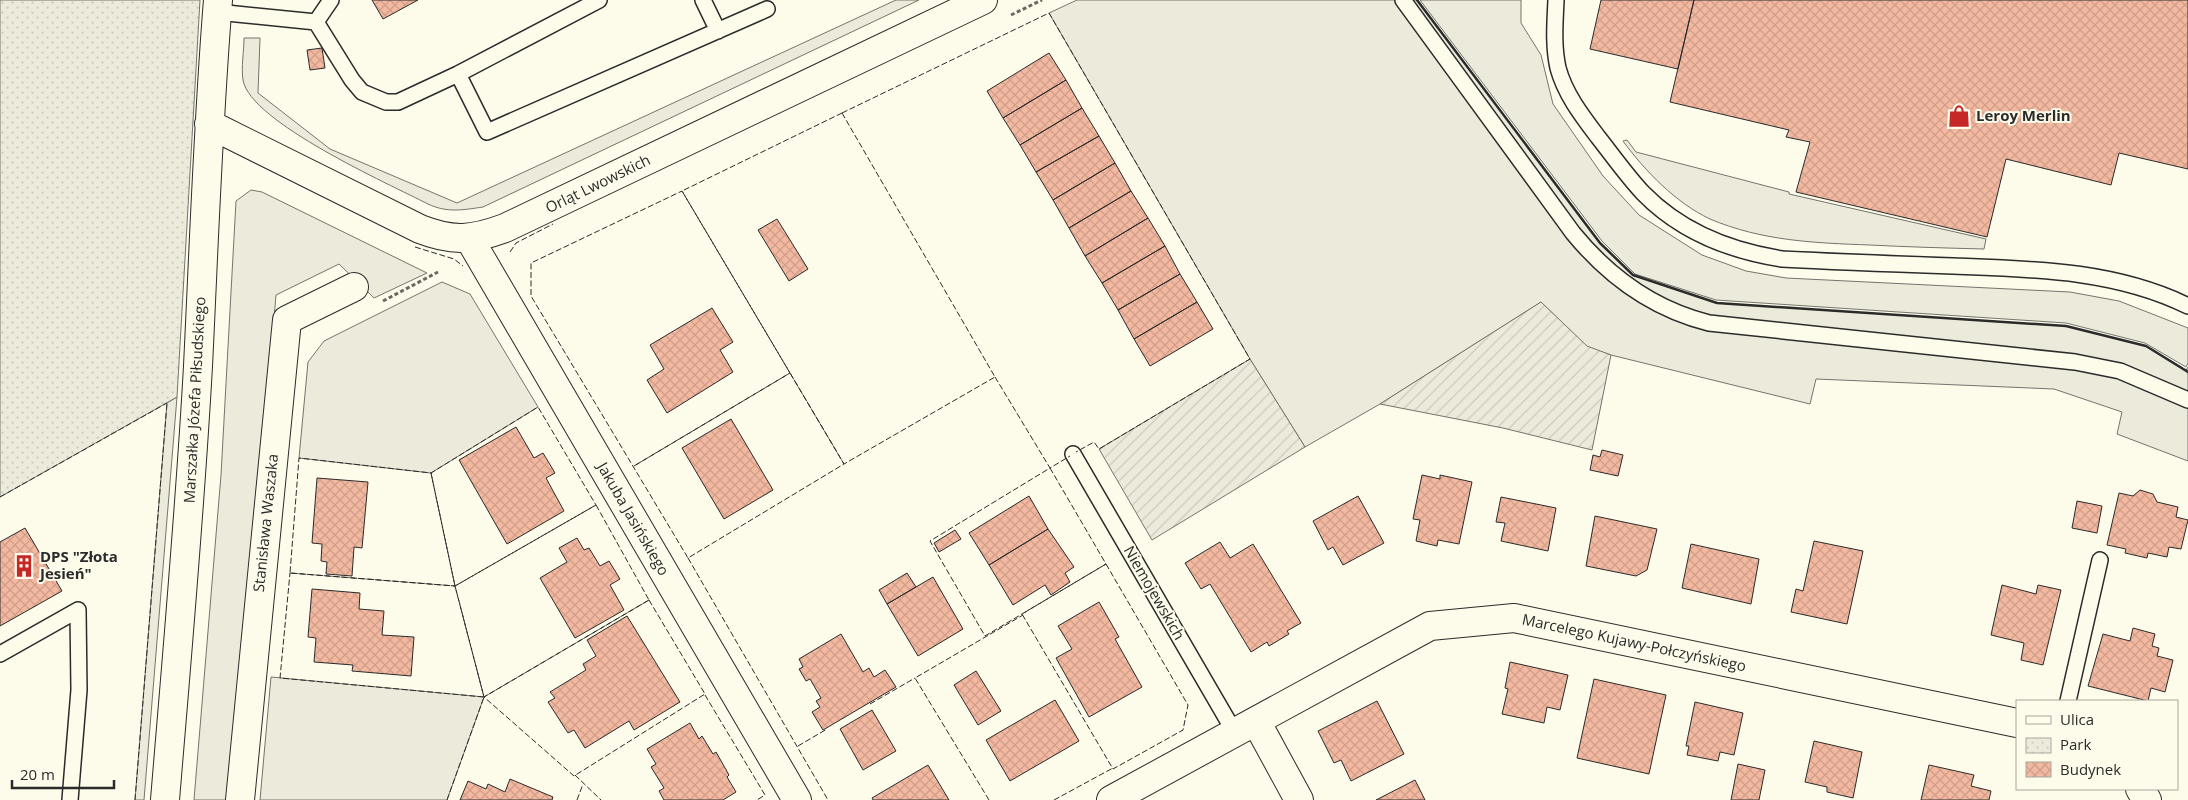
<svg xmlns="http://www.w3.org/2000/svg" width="2188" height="800" font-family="'Open Sans',sans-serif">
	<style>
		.grass { fill: #ecebdb; stroke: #74746e }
		.park { fill: url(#park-dots); stroke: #74746e }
		.garden { fill: url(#garden-furrows); stroke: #74746e }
		.building { fill: url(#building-cross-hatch); stroke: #2b2b2b }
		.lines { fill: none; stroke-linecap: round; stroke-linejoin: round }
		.lane-casing { stroke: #2b2b2b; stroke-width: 18 }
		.street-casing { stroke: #2b2b2b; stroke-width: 30 }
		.path { stroke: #6a6964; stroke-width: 3; stroke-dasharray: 4 2.5; stroke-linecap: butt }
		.lane { stroke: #fdfbea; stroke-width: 15 }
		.street { stroke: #fdfbea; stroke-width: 28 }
		.fence { stroke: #2b2b2b; stroke-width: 1; stroke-dasharray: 6 2.5; stroke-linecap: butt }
		.wall { stroke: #2b2b2b; stroke-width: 2.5 }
		.labels { text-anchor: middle; stroke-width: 4; stroke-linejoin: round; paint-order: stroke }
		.poi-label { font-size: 15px; font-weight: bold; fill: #2b2b2b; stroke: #fdfbea; text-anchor: start }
		.street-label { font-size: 15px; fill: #2b2b2b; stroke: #fdfbea }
	</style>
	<defs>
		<pattern id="park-dots" width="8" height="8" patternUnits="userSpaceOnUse" patternTransform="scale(1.25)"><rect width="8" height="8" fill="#ecebdb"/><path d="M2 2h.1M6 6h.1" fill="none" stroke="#cbcabc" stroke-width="1.8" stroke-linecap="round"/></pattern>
		<pattern id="garden-furrows" width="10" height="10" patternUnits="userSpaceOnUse" patternTransform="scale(1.25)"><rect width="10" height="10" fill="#ecebdb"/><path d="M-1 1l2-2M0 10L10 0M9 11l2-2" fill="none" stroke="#cbcabc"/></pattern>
		<pattern id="building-cross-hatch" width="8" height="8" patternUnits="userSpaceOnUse" patternTransform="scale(1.25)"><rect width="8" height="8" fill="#f2b8a0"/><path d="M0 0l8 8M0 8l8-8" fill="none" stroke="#d09e8a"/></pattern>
	</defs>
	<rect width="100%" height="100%" fill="#fdfbea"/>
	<path class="grass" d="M896,0H919L483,207C463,210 447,213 428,204C389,184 250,122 243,80C241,67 244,51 244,38H260L258,93L330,149L457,203Z
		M1077,0H1417L1600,243L1633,275L1717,303L2066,326L2146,346L2186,370L2188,367V461L2117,434L2122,412L2054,389L1816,379L1810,404L1611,355L1587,347L1541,302L1380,404L1305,447L1250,359L1049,13Z
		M1420,0H1521V23L1541,55L1553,104L1603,176L1639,215L1702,255L1746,271L1786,278L2070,292L2119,301L2188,328V363L2186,367L2145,343L2066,323L1716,300L1635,274L1602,241Z
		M1627,140L1636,152L1789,192V194L1986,239L1984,249C1946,248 1908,247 1870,245C1815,243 1762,241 1710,219C1676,203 1645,171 1623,141Z
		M251,190L262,192L427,273L374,298L339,264L276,295L233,800H194L221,475L236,201Z
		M442,282L470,294L538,407L431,473L299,458L308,362L324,341Z
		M177,397L144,800H135L167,403Z
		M271,677L484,697L447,800H260Z"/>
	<path class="park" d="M0,0H200L177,397L0,497Z"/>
	<path class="garden" d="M1541,302L1587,346L1611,355L1592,450L1503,428L1380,404Z
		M1250,359L1305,447L1152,540L1099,449Z"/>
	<path class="building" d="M372,0H418L383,19Z
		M1601,0H1694L1678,69L1590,49Z
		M1694,0H2188V169L2119,153L2111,185L2006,159L1987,237L1796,192L1810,142L1786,137L1789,130L1670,102Z
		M322,48L325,68L310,70L307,50Z
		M1049,53L1066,80L1003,118L987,91Z
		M1066,80L1082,108L1020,145L1003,118Z
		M1082,108L1099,136L1036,172L1020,145Z
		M1099,136L1115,163L1053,200L1036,172Z
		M1115,163L1131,191L1069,228L1053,200Z
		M1131,191L1148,218L1085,256L1069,228Z
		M1148,218L1165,246L1102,283L1085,256Z
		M777,219L808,269L789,281L758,230Z
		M1165,246L1180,274L1118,310L1102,283Z
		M1180,274L1197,302L1134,339L1118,310Z
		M1197,302L1213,329L1150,366L1134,339Z
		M712,308L733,342L720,350L733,372L667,413L647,380L664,369L650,345Z
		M731,419L773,490L724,519L682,448Z
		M516,427L534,458L543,453L555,473L546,478L564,511L507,544L459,460Z
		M1602,450L1623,455L1618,476L1590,470L1593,455L1600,457Z
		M1422,475L1440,479V475L1472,482L1459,544L1438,540L1437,546L1416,541L1420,520L1413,519Z
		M317,478L368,482L362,548L354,547L352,576L326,574L327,562L321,561L322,544L312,543Z
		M2140,490L2153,494L2157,502L2178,507L2176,517L2188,520L2181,549L2169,547L2167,557L2148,553L2147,558L2125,553L2126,549L2107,545L2119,493L2133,496Z
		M1029,496L1048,529L989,565L969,533Z
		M1358,496L1384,543L1343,565L1333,547L1328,550L1313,521Z
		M1501,497L1556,508L1548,551L1501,541L1505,523L1496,522Z
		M2077,501L2102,506L2097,533L2072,528Z
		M1595,516L1657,529L1647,570L1636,576L1586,566Z
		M25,528L62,591L0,626V542Z
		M1048,529L1074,567L1065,573L1070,582L1051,595L1045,585L1013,605L989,565Z
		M955,530L961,539L939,552L934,543Z
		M577,538L584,550L589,548L600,566L609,561L620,579L610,585L624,610L575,638L540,578L567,562L559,548Z
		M1814,541L1863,551L1847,624L1791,612L1796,589L1803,591Z
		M1220,542L1230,558L1253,544L1301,623L1287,631L1289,634L1269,646L1267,642L1251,652L1210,584L1201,589L1185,563Z
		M1691,544L1759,559L1751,604L1682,588Z
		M907,573L916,587L887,604L879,590Z
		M933,577L963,629L918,656L887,604Z
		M2002,585L2036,594L2038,585L2061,590L2043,665L2021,660L2024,643L1991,635Z
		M312,589L360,593L359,609L384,611L382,635L414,637L411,676L352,671L353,665L314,662L316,638L308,637Z
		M1099,602L1119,637L1115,639L1142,687L1089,717L1056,658L1072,649L1058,626Z
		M627,616L680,702L634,730L629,721L585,748L574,730L568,733L548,702L555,698L550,692L586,670L583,664L596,656L587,640Z
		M2133,628L2155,634L2152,646L2159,648L2157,656L2173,660L2165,692L2151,688L2148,701L2088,686L2103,634L2130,641Z
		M841,634L863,672L869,668L874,677L885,670L896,687L823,730L812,712L820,707L816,701L821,698L810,679L806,681L799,669L803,667L799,659Z
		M1510,662L1568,675L1560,710L1547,707L1544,723L1502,714L1508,689L1505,688Z
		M976,671L1001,711L978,725L954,685Z
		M1594,679L1666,695L1649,774L1577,758Z
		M1055,700L1079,741L1010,781L986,740Z
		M1377,701L1404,754L1351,781L1341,760L1334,763L1318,731Z
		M1695,702L1743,713L1734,755L1720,752L1718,761L1687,755L1689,746H1686Z
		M872,710L896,751L863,770L840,729Z
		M690,723L699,739L702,736L713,754L716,752L729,775L727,777L736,792L723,800H664L659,791L664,788L651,767L656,764L647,749Z
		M1814,741L1862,752L1853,798L1827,792V787L1805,782Z
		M1738,764L1765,770L1759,800H1731Z
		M928,765L949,800H873L872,798Z
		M1929,765L1974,775L1971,786L1991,791L1989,800H1921Z
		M510,779L553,797L552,800H460L468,781L486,789L488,784L505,792Z
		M1415,780L1425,800H1376Z"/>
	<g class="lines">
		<defs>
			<path id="lane" d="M703,0L718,31
				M1403,0L1573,233C1609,277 1653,309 1709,323L2075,362L2120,371L2188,400
				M1556,0C1555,23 1553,45 1558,68C1565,94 1582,116 1598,137C1613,156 1627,176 1643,193C1680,231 1731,251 1782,259C1839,262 1896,264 1953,266C2033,269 2115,270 2188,306
				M217,12L316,22L331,0
				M316,22L352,80L362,92L386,102H398L458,74L599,0
				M458,74L487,132L767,9
				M1073,454L1235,733
				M0,654L78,610L79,690L70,800
				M2068,701L2100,560"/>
			<path id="street" d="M209,124L420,229C453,242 472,240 505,228L983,0
				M469,238L797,800
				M1256,721L1299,800
				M2140,789L2147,800
				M165,800C177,655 190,511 198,366C204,244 208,122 218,0
				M240,800L287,320L354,287
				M1111,800L1430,626L1514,618L2017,723"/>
		</defs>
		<use href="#lane" class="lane-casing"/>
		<use href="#street" class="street-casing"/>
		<path class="path" d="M1011,15L1042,0
			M383,301L438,272"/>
		<use href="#lane" class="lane"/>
		<use href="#street" class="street"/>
		<path class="fence" d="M842,113L995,377L844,464L682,191Z
			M842,113L1049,13L1250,359L1099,449L1094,442L1076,452
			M415,247L454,259L463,266
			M510,252L516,243L553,224
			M995,377L1050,468L1070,456
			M634,466L790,373L682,191L531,263V296L688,558L844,464L790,373L634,466
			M1050,468L1106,564L985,636L930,541Z
			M0,497L167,403
			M596,505L649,600L484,697L455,586Z
			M688,558L828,800
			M1106,564L1188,705L1183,730L1113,769L1022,614Z
			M290,573L455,586L484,697L280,678Z
			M455,586L431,473L299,458L290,573L455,586L596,505L538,407L431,473L455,586
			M649,600L705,694L574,776L484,697Z
			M705,695L765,795L757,800
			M870,704L915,678
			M798,746L827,729
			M575,775L601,800
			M135,800L167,403
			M447,800L484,697L485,698
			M577,800L583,784
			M989,800L915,678L1023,615
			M1054,800L1113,768"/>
		<path class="wall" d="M1417,0L1600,243L1633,275L1717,303L2066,326L2146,346L2188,372"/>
	</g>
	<defs>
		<symbol id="shop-bare" viewBox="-9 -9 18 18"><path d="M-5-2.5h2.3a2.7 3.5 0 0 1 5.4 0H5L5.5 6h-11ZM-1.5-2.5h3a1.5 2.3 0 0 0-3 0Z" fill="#c62828" stroke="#fdfbea" stroke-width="2.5" paint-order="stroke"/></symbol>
		<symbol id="building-bare" viewBox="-9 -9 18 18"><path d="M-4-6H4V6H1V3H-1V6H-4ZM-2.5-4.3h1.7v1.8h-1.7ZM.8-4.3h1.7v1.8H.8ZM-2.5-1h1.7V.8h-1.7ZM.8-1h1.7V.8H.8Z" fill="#c62828" stroke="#fdfbea" stroke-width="2.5" paint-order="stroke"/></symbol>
	</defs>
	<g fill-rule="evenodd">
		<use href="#shop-bare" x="1943" y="100" width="32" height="32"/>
		<use href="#building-bare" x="8" y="550" width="32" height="32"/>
	</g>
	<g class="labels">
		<g class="poi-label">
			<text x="1976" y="121">Leroy Merlin</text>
			<text x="40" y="562">DPS "Złota<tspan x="40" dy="17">Jesień"</tspan></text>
		</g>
		<g class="street-label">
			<text transform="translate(598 184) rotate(-26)" y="5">Orląt Lwowskich</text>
			<text transform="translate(195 400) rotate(-87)" y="5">Marszałka Józefa Piłsudskiego</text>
			<text transform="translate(633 519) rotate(60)" y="5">Jakuba Jasińskiego</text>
			<text transform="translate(266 523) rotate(-84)" y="5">Stanisława Waszaka</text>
			<text transform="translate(1154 593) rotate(60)" y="5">Niemojewskich</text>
			<text transform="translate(1634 643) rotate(12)" y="5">Marcelego Kujawy-Połczyńskiego</text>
		</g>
	</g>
	<rect x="2016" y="700" width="162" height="90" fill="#fdfbea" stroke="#a9a89e"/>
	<rect x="2026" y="716" width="25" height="8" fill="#fdfbea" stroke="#a9a89e"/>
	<text x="2060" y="725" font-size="15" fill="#2b2b2b">Ulica</text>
	<rect x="2026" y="738" width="25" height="15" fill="url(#park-dots)" stroke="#a9a89e"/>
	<text x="2060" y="750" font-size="15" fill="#2b2b2b">Park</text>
	<rect x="2026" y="762" width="25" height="15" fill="url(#building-cross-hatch)" stroke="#a9a89e"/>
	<text x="2060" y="775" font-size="15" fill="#2b2b2b">Budynek</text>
	<path d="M12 780v8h102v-8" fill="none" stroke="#2b2b2b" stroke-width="2.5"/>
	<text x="20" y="780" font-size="15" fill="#2b2b2b" stroke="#fdfbea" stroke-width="4" paint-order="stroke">20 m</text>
</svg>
